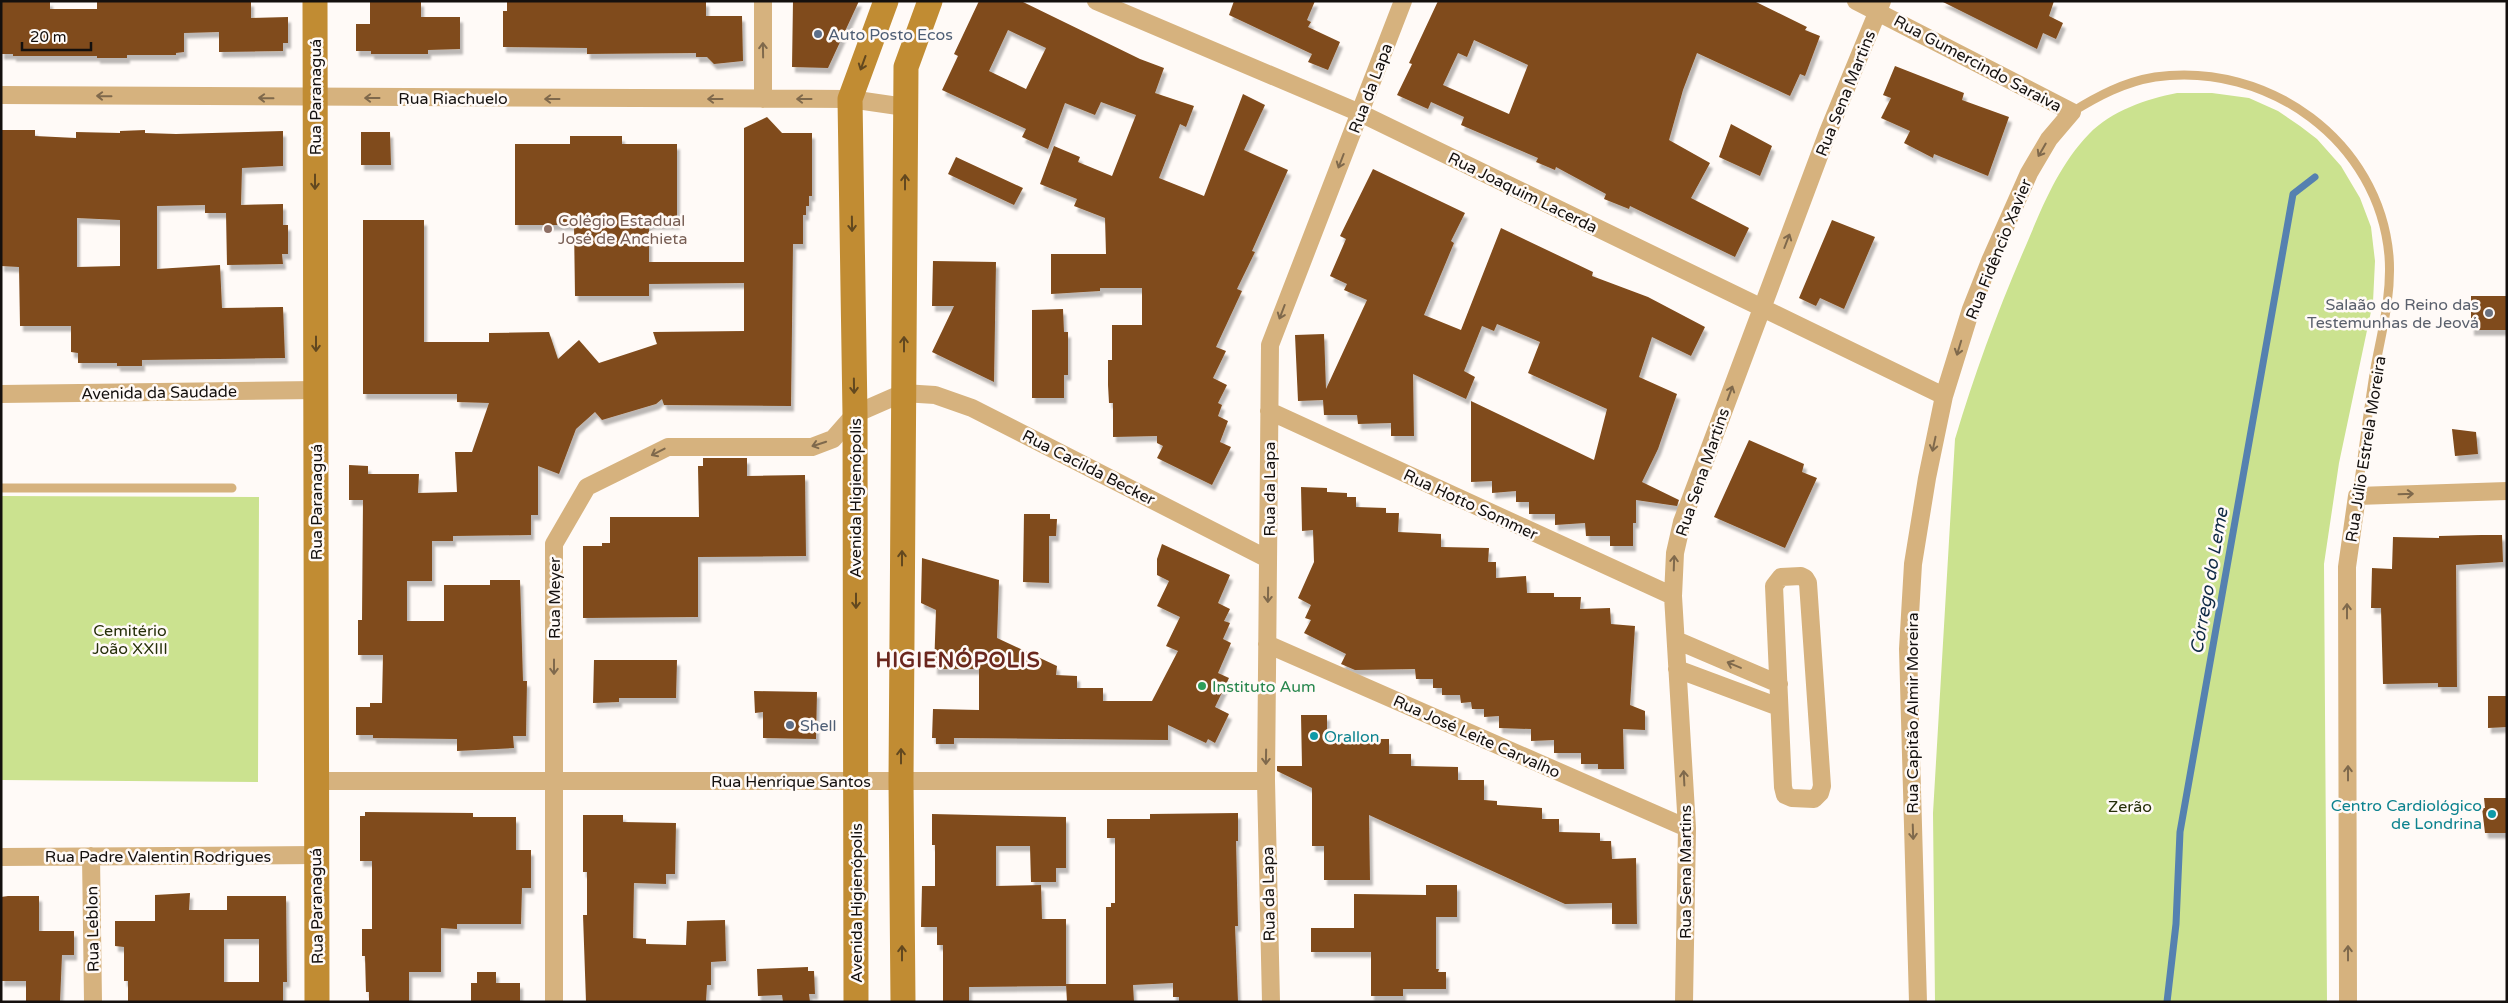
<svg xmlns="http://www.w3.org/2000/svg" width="2508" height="1003" font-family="'Varela Round',sans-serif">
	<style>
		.green { fill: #cbe28f }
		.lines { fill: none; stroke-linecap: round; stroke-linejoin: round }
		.stream { stroke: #5581b0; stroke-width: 7 }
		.building { fill: #804b1b; fill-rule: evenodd; filter: url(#shadow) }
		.lane { stroke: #d6b27e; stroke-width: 9 }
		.street { stroke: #d6b27e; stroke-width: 18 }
		.secondary { stroke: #c18c33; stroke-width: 25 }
		.oneway { stroke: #7f694c }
		.oneway2 { stroke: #62481f }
		.service-dot { fill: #5c6f8a; stroke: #fffaf7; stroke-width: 2 }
		.education-dot { fill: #8d6e63; stroke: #fffaf7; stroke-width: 2 }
		.worship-dot { fill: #6b7280; stroke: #fffaf7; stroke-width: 2 }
		.leisure-dot { fill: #2e9e5b; stroke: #fffaf7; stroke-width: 2 }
		.culture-dot { fill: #0f9aa8; stroke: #fffaf7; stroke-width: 2 }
		.labels { text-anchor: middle; stroke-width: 5; stroke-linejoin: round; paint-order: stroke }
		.service-label { font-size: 16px; fill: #4e5e75; stroke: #fffaf7; text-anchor: start }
		.street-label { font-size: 16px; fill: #14100e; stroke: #fffaf7 }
		.education-label { font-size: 16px; fill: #785e54; stroke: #fffaf7; text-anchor: start }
		.worship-label { font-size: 16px; fill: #5b616d; stroke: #fffaf7; text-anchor: end }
		.park-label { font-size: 16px; fill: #262f09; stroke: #fffaf7 }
		.leisure-label { font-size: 16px; fill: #27864d; stroke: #fffaf7; text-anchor: start }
		.culture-label { font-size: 16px; fill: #0d838f; stroke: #fffaf7; text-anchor: start }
		.water-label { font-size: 18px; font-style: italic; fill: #0f2a45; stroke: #fffaf7 }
		.district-label { font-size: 21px; font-weight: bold; letter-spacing: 1px; fill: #6a261d; stroke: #fffaf7 }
	</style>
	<defs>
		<filter id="shadow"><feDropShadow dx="3" dy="5.5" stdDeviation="1" flood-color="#0004"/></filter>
	</defs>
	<rect width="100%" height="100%" fill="#fffaf7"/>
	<path class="green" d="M2177,93H2212L2249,98L2278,111L2300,126L2317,139L2341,166L2360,198L2371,227L2375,261L2373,302L2339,463L2324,564L2327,1002H1935L1933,813L1955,439C1975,372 1999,307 2027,243C2043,205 2059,165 2089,134C2111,111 2146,99 2177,93Z
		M1,496L259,497L258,782L1,780Z"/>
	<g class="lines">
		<path class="stream" d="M2167,1002L2176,924L2180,832L2293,194L2315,177"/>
	</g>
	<path class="building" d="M1,1H50V9H97V1H251V18L288,17V43H283V51L219,52V32L184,33V52L176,53V55H127V58H97V56H13V54H1Z
		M370,1H421V17H460V49L428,50V54H371V51H356V24H370Z
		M507,1H706V16H742L743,61L714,64L707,57H696V53L587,54V48L503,47V11H507Z
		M793,1H859L828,68L792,67Z
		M979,1H1021L1140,59L1164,68L1155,93L1194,106L1186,127L1180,124L1159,178L1204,196L1243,94L1265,105L1244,150L1288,170L1252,251L1255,252L1237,289L1242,291L1216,347L1226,351L1213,378L1227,385L1218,403L1222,405L1218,416L1228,421L1220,442L1231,447L1212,485L1157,458L1163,446L1157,443V436L1113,437V403H1109L1108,385V360H1112V325H1142V288H1100V291L1051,294V254H1106L1105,218L1074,206L1077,199L1040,184L1054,146L1080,157L1078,162L1112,176L1136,115L1101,102L1095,115L1065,103L1048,149L1022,137L1026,129L942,90L958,56L954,54ZM1008,30L1046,48L1026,89L989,71Z
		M1234,1H1315L1307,20L1311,22L1308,27L1340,42L1328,70L1308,62L1312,54L1229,15Z
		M1438,1H1754L1807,27L1805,30L1820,36L1805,76L1800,74L1790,96L1697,53L1683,90L1669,140L1710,163L1691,198L1749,228L1735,257L1630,206L1629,209L1604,199L1606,194L1556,167L1555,170L1536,162L1538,158L1461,125L1464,117L1431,102L1428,109L1397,95L1412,64L1409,63ZM1474,40L1528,65L1509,114L1443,85L1458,53L1467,57Z
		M1941,1H2054L2049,16L2063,23L2056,39L2043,33L2037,49Z
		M1895,66L1964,93L1962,100L2009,117L1988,176L1934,154L1933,158L1904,143L1910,131L1881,118L1891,98L1883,95Z
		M767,117L782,133H812V196H809V206H806V215H803V244H793L791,406L664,405L662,399L656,404L602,420L595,412L576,429L559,474L538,466V515H531V535L453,536V541H432V581H407V621H444V585H490V580H520L523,681H527L526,736H513L514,748L457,751V739L373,738V735H356V707H370V703H382L383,655H358V620H362L363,500H349V465L368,466V474H419L418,493L457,492L455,452H472L489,403L457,402V394H363V220H424V342H489V333L549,332L558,359L579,340L599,363L657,344L653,332L744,331V283L649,284V296H575L574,225H515V144H570V136H622V144H677V224H649V262H744V128Z
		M1731,124L1772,146L1760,176L1719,157Z
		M1,130H35V136L76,138V132L120,133V131L145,130V133L176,134L283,131V166L242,168L241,205L283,204V225H288V254H282L283,264L227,265L226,213H205V205L157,206V269L220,265L222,308L283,307L285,358L142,360V366H117V363H78V353L71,352V326H20L19,267L1,266ZM77,218L120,220V266L77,267Z
		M361,132H390L391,165H361Z
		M956,157L1023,188L1014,205L948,174Z
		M1373,169L1465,213L1451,241L1454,243L1424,315L1461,330L1501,228L1593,272L1592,276L1648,297L1705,327L1691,356L1652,337L1639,377L1677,394L1658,449L1642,482L1679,500L1677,506L1636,500V523H1633V546H1610V536H1586L1585,523L1555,525V514H1529V502H1516V491L1492,493V481L1471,482V401L1594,460L1607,409L1528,373L1540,342L1497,324L1494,331L1482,326L1464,371L1475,377L1466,399L1413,374L1414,436H1391V423L1358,424L1357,415H1324L1323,400L1298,401L1295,335L1324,334L1326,389L1367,300L1344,290L1347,284L1330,276L1346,239L1340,236Z
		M1832,220L1875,237L1844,309L1820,298L1816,306L1799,298Z
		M933,261L996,262L994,382L932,352L954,306H932Z
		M2471,296H2507V330H2471Z
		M1063,309L1064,332H1068V375H1064V398H1032V310Z
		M2452,429L2476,432L2478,454L2455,456Z
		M1749,440L1804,464L1802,472L1817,478L1785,548L1714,517Z
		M703,458H747V476L805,475L806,556L698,557V617L583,618V546H602V543H610V517H699L698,466H703Z
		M1301,487L1327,488V492L1347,493V497H1356V507L1386,508V513H1399L1398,532L1441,534V547L1489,548L1488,562H1496V578L1526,576L1527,593H1554V597H1581L1580,609L1610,608L1611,624L1635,626L1630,705L1645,711V730L1623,729L1624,769H1598V764H1581V753H1554V740L1531,741V729L1499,728V716L1484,717V709H1472L1471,702L1461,703L1460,695H1442V688H1433V679H1416L1415,669L1355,670L1341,664L1346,654L1304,633L1311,620L1305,618L1311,605L1298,598L1314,562L1313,530L1302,531Z
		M1024,514H1050V519H1057L1056,536H1049V583L1023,582Z
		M2481,535H2502L2503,562L2456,565L2457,687H2438V683L2383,684L2381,608H2371L2372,568L2392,569L2393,537L2439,538V536Z
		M1162,544L1230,575L1218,603L1230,609L1224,621L1230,623L1223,639L1231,643L1218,673L1229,678L1215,707L1229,714L1215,743L1208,739L1206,743L1168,725V740L954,738V744H936V738H932L933,709L979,710V669H934L936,610L921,603L922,558L999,580L997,638L1057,666L1056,675L1077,676V688H1103V701H1152L1178,651L1166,646L1180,617L1157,606L1169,581L1157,575V559Z
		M594,660H677L676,698H619V702L593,703Z
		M754,691L817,692L816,739L763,738V712L755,713Z
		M2488,696H2507V727L2488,728Z
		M1301,715H1327V739H1389V754H1411V766L1458,767V780H1484V800L1497,801V805L1542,808V819H1559V832L1600,833V841H1611L1612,859L1636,858L1637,924H1612V903L1565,904L1369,815L1370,880H1324V846H1312V788L1277,771V766H1302Z
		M2484,798H2507V833H2485L2482,808H2485Z
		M365,812L473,813V817H516V850H531V888H522L521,924H457V929L441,928V972H409V1002H369V992H366L365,956H362V929H372V861H360V816H365Z
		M1238,813V841H1236L1238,926H1235L1238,1002H1179V997H1173V983L1133,985L1134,1002H1067L1066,984H1106V907H1111V903H1115V838H1107V819H1150V814Z
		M932,814L1066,817V868H1056V882H1031L1030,846H996V886L1041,885L1042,919H1066V986L969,987V1002H943V945H937V927H921L922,886H935V845H932Z
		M583,815H623V822L676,823L675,874H666V884L634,883L633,938L646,939V944L686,945L687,921L725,920L726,961L711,962V985H707L706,1001L586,1002L583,915H587V872H583Z
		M1426,885H1457V917H1436V969H1439L1438,972H1446V989H1403V996H1371V952H1311V928H1354V894L1426,895Z
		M190,893L189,910H227V896H286L287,982H283V1002H128V981H124V947L115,946V921H155V895ZM224,939H259V982H224Z
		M8,896H39V931H74V955H62L60,1002H26V981H1V897Z
		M808,967V971H814L815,994H809L810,1002H783L782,995L758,996L757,969Z
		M477,972H496V983H520V1002H471V983H477Z"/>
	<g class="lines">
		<path class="lane" d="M2072,112C2098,96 2124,82 2155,77C2268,61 2379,141 2389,256C2392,294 2382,331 2375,368C2368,410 2363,453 2357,496
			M1,488H232"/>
		<path class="street" d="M763,1V99
			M1096,1L1360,113L1944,396
			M1856,1L2072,112L2049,139L2029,173L1990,261L1971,309L1944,396L1927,478L1913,564L1908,649L1918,1002
			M1,95L850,99L905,107
			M1,394L317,390
			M1269,411L1673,596
			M1801,576L1805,578L1808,583L1822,786L1820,793L1814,799L1792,798L1785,795L1783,787L1774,586L1781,577Z
			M1676,640L1779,684
			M1267,644L1687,828
			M1677,669L1779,707
			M316,781H1266
			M91,856L93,1002
			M1,857L316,855
			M554,1002V544L587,487L668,447H812L833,439L855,414L903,393L935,395L972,408L1268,559
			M1271,1002L1266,781L1270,345L1403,1
			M1684,1002L1687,828L1673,596L1675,553L1682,522L1828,132L1882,1
			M2348,1002L2347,567L2357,496L2507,491"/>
		<path class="secondary" d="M315,1L317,1002
			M856,1002L855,414L850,99L886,1
			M903,1002L901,781L906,67L930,1"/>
	</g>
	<defs><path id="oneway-shaft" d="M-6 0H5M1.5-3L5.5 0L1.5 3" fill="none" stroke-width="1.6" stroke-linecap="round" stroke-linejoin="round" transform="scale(1.25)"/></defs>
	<g class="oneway">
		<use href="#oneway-shaft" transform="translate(763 50) rotate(-91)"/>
		<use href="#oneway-shaft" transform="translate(104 96) rotate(-179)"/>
		<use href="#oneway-shaft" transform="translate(266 98) rotate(-179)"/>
		<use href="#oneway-shaft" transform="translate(372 98) rotate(-180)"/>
		<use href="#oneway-shaft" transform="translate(552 99) rotate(-180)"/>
		<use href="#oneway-shaft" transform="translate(715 99) rotate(-180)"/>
		<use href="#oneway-shaft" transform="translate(804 99) rotate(180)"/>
		<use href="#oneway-shaft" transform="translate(2042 150) rotate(120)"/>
		<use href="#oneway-shaft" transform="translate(1341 161) rotate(111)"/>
		<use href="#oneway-shaft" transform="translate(1787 241) rotate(-69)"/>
		<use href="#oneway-shaft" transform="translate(1282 312) rotate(111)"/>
		<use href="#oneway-shaft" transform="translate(1959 348) rotate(107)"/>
		<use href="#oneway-shaft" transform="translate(1730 393) rotate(-70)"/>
		<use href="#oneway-shaft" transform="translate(819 444) rotate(162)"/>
		<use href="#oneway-shaft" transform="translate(1934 444) rotate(102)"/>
		<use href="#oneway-shaft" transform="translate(658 452) rotate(153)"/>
		<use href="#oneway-shaft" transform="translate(2406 494) rotate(-2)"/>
		<use href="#oneway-shaft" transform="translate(1674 563) rotate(-88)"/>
		<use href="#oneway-shaft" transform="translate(1268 595) rotate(91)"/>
		<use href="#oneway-shaft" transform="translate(2347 611) rotate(-90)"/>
		<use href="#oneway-shaft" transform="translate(1734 665) rotate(-157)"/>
		<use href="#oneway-shaft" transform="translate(554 667) rotate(90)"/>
		<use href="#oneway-shaft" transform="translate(1266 757) rotate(91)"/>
		<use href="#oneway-shaft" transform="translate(2348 773) rotate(-90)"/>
		<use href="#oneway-shaft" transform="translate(1684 778) rotate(-93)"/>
		<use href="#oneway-shaft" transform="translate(1913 832) rotate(88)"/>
		<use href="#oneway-shaft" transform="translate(2348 953) rotate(-90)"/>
	</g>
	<g class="oneway2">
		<use href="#oneway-shaft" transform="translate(863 63) rotate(110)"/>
		<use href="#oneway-shaft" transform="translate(315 182) rotate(90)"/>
		<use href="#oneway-shaft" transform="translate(905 182) rotate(-90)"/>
		<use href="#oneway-shaft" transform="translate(852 224) rotate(89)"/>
		<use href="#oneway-shaft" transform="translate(316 344) rotate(90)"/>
		<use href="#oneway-shaft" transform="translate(904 344) rotate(-90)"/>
		<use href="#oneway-shaft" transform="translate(854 386) rotate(89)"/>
		<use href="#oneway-shaft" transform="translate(902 558) rotate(-90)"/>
		<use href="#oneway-shaft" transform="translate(856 601) rotate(90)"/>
		<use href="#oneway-shaft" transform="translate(901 756) rotate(-90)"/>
		<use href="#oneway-shaft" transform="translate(902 953) rotate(-90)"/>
	</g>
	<g class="service-dot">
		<circle cx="818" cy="34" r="5"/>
		<circle cx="790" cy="725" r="5"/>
	</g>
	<circle class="education-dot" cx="548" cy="229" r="5"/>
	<circle class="worship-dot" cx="2489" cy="313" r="5"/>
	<circle class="leisure-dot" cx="1202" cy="686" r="5"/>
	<g class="culture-dot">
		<circle cx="1314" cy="736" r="5"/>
		<circle cx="2492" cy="814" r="5"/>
	</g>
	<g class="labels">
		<g class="service-label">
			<text x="828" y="40">Auto Posto Ecos</text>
			<text x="800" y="731">Shell</text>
		</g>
		<g class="street-label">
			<text transform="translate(1978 63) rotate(28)" y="6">Rua Gumercindo Saraiva</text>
			<text transform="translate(1370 88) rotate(-69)" y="6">Rua da Lapa</text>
			<text transform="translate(1845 93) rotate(-68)" y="6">Rua Sena Martins</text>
			<text transform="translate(315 97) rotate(-90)" y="6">Rua Paranaguá</text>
			<text x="453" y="104">Rua Riachuelo</text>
			<text transform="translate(1523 192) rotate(26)" y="6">Rua Joaquim Lacerda</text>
			<text transform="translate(1998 249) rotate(-68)" y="6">Rua Fidêncio Xavier</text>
			<text transform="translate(159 392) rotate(-1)" y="6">Avenida da Saudade</text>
			<text transform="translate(2365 449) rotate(-81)" y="6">Rua Júlio Estrela Moreira</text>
			<text transform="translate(1089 467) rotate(27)" y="6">Rua Cacilda Becker</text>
			<text transform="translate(1702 472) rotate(-71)" y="6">Rua Sena Martins</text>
			<text transform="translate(1269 489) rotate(-90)" y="6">Rua da Lapa</text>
			<text transform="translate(855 498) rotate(-90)" y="6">Avenida Higienópolis</text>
			<text transform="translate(316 502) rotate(-90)" y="6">Rua Paranaguá</text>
			<text transform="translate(1471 504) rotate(25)" y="6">Rua Hotto Sommer</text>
			<text transform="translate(554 598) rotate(-90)" y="6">Rua Meyer</text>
			<text transform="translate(1912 713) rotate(-90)" y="6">Rua Capitão Almir Moreira</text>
			<text transform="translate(1477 736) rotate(24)" y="6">Rua José Leite Carvalho</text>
			<text x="791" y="787">Rua Henrique Santos</text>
			<text x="158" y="862">Rua Padre Valentin Rodrigues</text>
			<text transform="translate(1685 872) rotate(-90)" y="6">Rua Sena Martins</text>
			<text transform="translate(1268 894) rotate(-91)" y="6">Rua da Lapa</text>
			<text transform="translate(856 903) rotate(-90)" y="6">Avenida Higienópolis</text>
			<text transform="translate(316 906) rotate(-91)" y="6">Rua Paranaguá</text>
			<text transform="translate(92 929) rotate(-91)" y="6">Rua Leblon</text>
		</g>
		<g class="education-label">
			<text x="558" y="226">Colégio Estadual<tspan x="558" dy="18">José de Anchieta</tspan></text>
		</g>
		<g class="worship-label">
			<text x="2479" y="310">Salaão do Reino das<tspan x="2479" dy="18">Testemunhas de Jeová</tspan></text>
		</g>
		<g class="park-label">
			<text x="130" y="636">Cemitério<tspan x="130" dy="18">João XXIII</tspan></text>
			<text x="2130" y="812">Zerão</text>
		</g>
		<g class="leisure-label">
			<text x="1212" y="692">Instituto Aum</text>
		</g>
		<g class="culture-label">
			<text x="1324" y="742">Orallon</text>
			<text x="2482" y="811" text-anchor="end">Centro Cardiológico<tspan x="2482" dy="18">de Londrina</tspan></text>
		</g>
		<g class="water-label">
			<text transform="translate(2209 581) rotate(-80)" y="6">Córrego do Leme</text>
		</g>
		<g class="district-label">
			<text x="958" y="667">HIGIENÓPOLIS</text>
		</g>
	</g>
	<rect width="2508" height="1003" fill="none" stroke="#14100e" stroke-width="5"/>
	<path d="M22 42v8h69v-8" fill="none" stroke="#14100e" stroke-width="2.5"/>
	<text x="30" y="42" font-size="15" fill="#14100e" stroke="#fffaf7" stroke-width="4" paint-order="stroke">20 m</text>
</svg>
